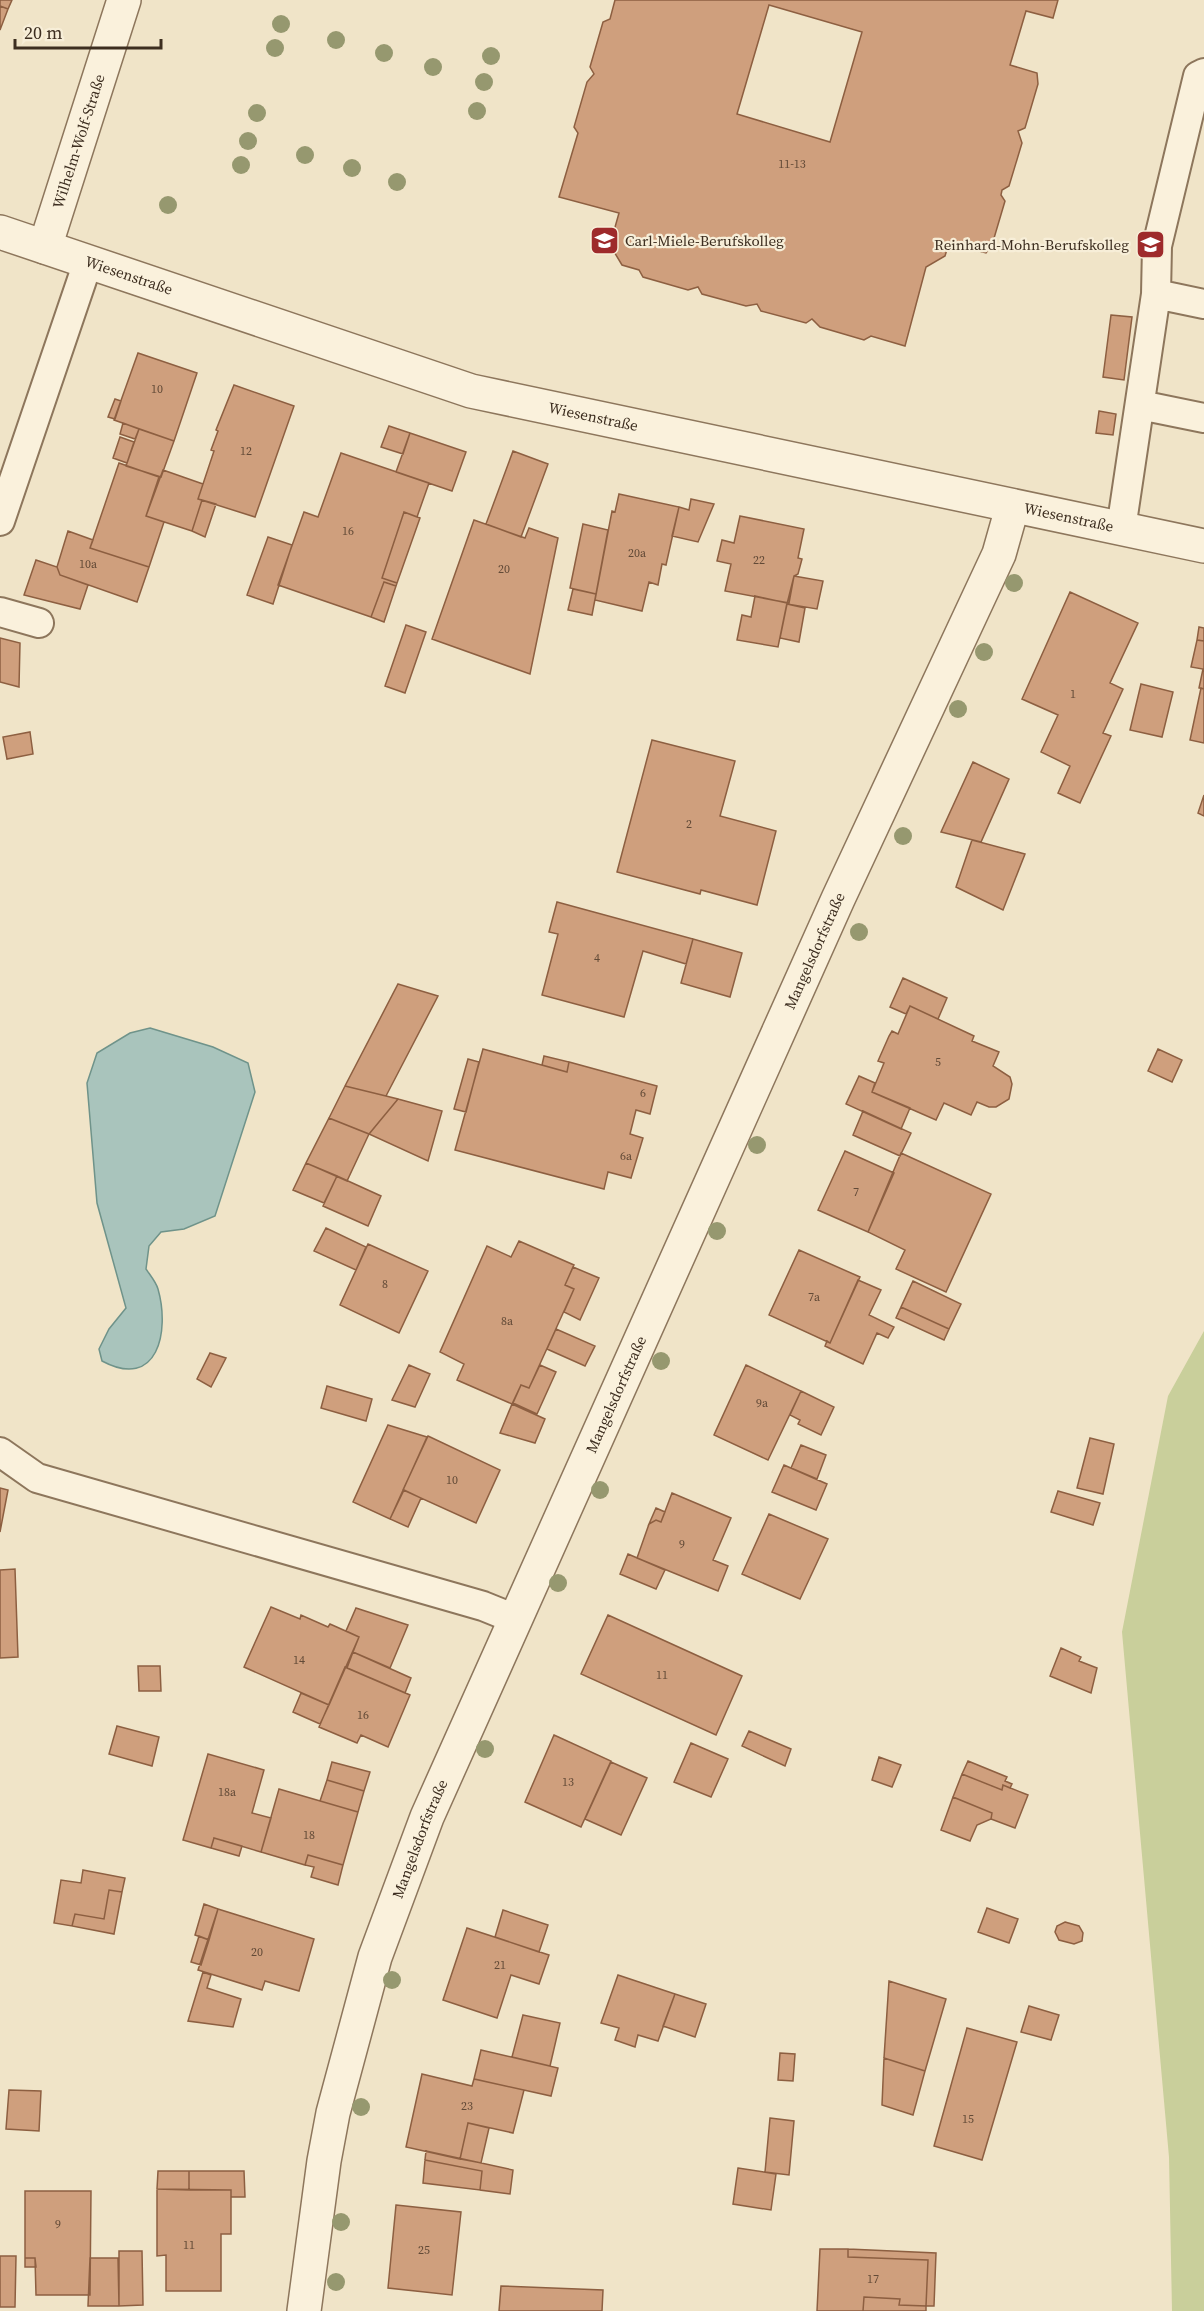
<svg xmlns="http://www.w3.org/2000/svg" width="1204" height="2311" font-family="'Source Serif 4',serif">
	<style>
		.green { fill: #c9cf9b }
		.water { fill: #a9c4bc; stroke: #6f938a; stroke-width: 1.5 }
		.building { fill: #cf9f7d; stroke: #8d5f41; stroke-width: 1.5; fill-rule: evenodd }
		.lines { fill: none; stroke-linecap: round; stroke-linejoin: round }
		.lane-casing { stroke: #8d765c; stroke-width: 32 }
		.street-casing { stroke: #8d765c; stroke-width: 36 }
		.lane { stroke: #faf1dc; stroke-width: 28 }
		.street { stroke: #faf1dc; stroke-width: 33 }
		.tree { fill: #96986f }
		.labels { text-anchor: middle; stroke-width: 4.5; stroke-linejoin: round; paint-order: stroke }
		.number-label { font-size: 12px; fill: #624a37 }
		.street-label { font-size: 15px; fill: #3d2e20; stroke: #f7eed8 }
		.poi-label { font-size: 15px; fill: #3d2e20; stroke: #f7eed8; text-anchor: start }
	</style>
	<rect width="100%" height="100%" fill="#f0e4c8"/>
	<path class="green" d="M1204,1331V2311H1172L1169,2157L1122,1632L1168,1396Z"/>
	<path class="water" d="M150,1028L213,1047L248,1063L255,1092L215,1216L184,1229L161,1232L149,1246L146,1269C150,1275 156,1282 158,1289C170,1331 158,1391 102,1361L99,1349L109,1329L126,1308L97,1203L87,1083L97,1053L130,1033Z"/>
	<path class="building" d="M0,0H12L8,9L0,6Z
		M615,0H1058L1053,18L1026,11L1010,65L1037,73L1038,84L1025,128L1018,131L1022,143L1009,186L1002,190L1001,195L1005,201L992,245L986,253L949,243L945,256L926,267L905,346L871,336L864,340L820,327L812,319L806,323L761,311L757,304L746,306L702,294L698,287L688,290L643,277L639,270L622,265L610,245L619,213L559,197L578,133L574,127L587,82L594,74L590,67L603,22L610,19ZM769,5L862,32L830,142L737,114Z
		M0,6L8,9L0,30Z
		M1111,315L1132,317L1124,380L1103,377Z
		M138,353L197,373L174,441L114,420Z
		M234,385L294,406L255,517L198,499L214,451L211,450L218,431L216,430Z
		M115,399L121,401L115,419L108,417Z
		M1099,411L1116,414L1113,435L1096,433Z
		M123,423L139,429L135,439L120,434Z
		M389,426L410,433L403,454L381,447Z
		M139,429L174,441L161,477L126,466Z
		M410,433L466,452L452,491L396,472Z
		M120,437L134,442L127,463L113,458Z
		M513,451L548,464L521,537L486,524Z
		M341,453L429,483L417,517L404,512L382,578L397,583L396,586L384,582L371,617L278,585L304,512L318,517Z
		M119,463L159,477L146,516L164,522L149,567L90,548Z
		M163,470L203,484L198,499L202,500L192,531L146,516Z
		M619,494L679,507L666,565L662,564L658,585L649,582L642,611L595,600L612,511L615,512Z
		M691,499L714,504L698,542L672,536L679,507L689,510Z
		M202,500L216,504L205,537L192,531Z
		M404,512L420,518L397,583L382,578Z
		M740,516L804,529L798,558L802,559L798,574L794,576L789,603L725,591L731,564L717,561L722,540L734,543Z
		M474,520L525,538L529,528L558,538L530,674L432,639Z
		M583,524L608,530L596,594L570,588Z
		M68,531L93,540L90,548L149,567L137,602L60,575L57,567Z
		M268,537L292,545L273,604L247,595Z
		M36,560L57,567L60,575L88,585L80,609L24,595Z
		M794,576L823,581L817,609L787,604Z
		M384,582L396,586L384,622L371,617Z
		M573,589L596,594L592,615L568,610Z
		M1070,592L1138,623L1110,683L1123,689L1103,733L1111,736L1080,803L1058,793L1070,766L1041,752L1058,715L1022,699Z
		M755,596L787,603L778,647L737,640L742,615L751,617Z
		M787,604L805,608L799,642L780,638Z
		M406,625L426,632L405,693L385,686Z
		M1199,627L1204,628V641L1197,640Z
		M0,638L20,643L19,687L0,682Z
		M1197,640L1204,641V689L1199,688L1203,669L1191,667Z
		M1141,684L1173,692L1162,737L1130,730Z
		M1201,688L1204,689V743L1190,740Z
		M30,732L33,754L7,759L3,737Z
		M652,740L735,761L720,816L776,831L757,905L701,890L700,894L617,872Z
		M973,762L1009,779L981,842L941,832Z
		M1204,795V816L1198,813Z
		M972,840L1025,854L1003,910L956,887Z
		M557,902L693,939L686,964L643,951L624,1017L542,995L558,934L549,932Z
		M693,939L742,953L730,997L681,983Z
		M903,978L947,998L938,1019L910,1006L906,1014L890,1007Z
		M398,984L438,996L386,1096L345,1086Z
		M910,1006L974,1036L972,1041L999,1052L993,1066L1010,1077L1012,1084L1009,1099L996,1107H989L977,1102L971,1115L944,1103L936,1120L872,1092L884,1063L878,1061L889,1036L892,1031L898,1034Z
		M483,1049L567,1072L569,1062L657,1086L650,1114L636,1110L630,1134L643,1138L631,1178L608,1172L604,1189L455,1150Z
		M1158,1049L1182,1060L1172,1082L1148,1071Z
		M544,1056L569,1062L567,1072L542,1065Z
		M468,1059L479,1062L466,1112L454,1109Z
		M859,1076L875,1083L872,1092L910,1108L901,1129L846,1104Z
		M345,1086L386,1096L398,1099L369,1134L329,1118Z
		M398,1099L442,1111L428,1161L369,1134Z
		M863,1111L911,1133L900,1156L853,1135Z
		M329,1118L369,1134L347,1181L306,1163Z
		M845,1151L894,1173L868,1232L818,1210Z
		M901,1153L991,1194L946,1292L896,1269L905,1250L868,1232Z
		M306,1163L337,1176L324,1203L293,1190Z
		M337,1176L381,1196L368,1226L323,1206Z
		M326,1228L366,1247L356,1270L314,1251Z
		M519,1241L574,1265L565,1285L574,1289L529,1388L521,1385L512,1404L457,1380L464,1364L440,1352L487,1246L511,1257Z
		M368,1244L428,1271L399,1333L340,1305Z
		M799,1250L860,1277L830,1343L769,1315Z
		M573,1267L599,1278L580,1320L564,1312L574,1289L565,1285Z
		M858,1280L881,1290L869,1315L894,1327L888,1338L877,1333L863,1364L825,1346L827,1341L830,1343Z
		M913,1281L961,1304L949,1329L901,1307Z
		M901,1307L949,1329L944,1340L896,1318Z
		M556,1329L595,1346L585,1366L547,1349Z
		M210,1353L226,1358L211,1387L197,1379Z
		M409,1365L430,1374L415,1407L392,1400Z
		M540,1365L556,1372L537,1414L513,1403L521,1385L529,1388Z
		M746,1365L801,1391L768,1460L714,1435Z
		M327,1386L372,1399L366,1421L321,1408Z
		M801,1391L834,1407L821,1435L798,1424L800,1420L790,1415Z
		M512,1404L545,1419L535,1443L500,1433Z
		M388,1425L427,1437L390,1519L353,1502Z
		M428,1436L500,1470L476,1523L403,1490Z
		M1090,1438L1114,1444L1103,1494L1077,1488Z
		M801,1445L826,1455L817,1479L791,1468Z
		M784,1465L827,1484L816,1510L772,1492Z
		M0,1488L8,1490L0,1532Z
		M404,1490L421,1498L408,1527L390,1519Z
		M1058,1491L1100,1503L1093,1525L1051,1512Z
		M672,1493L731,1518L713,1560L728,1566L718,1591L637,1558L649,1524L656,1520L661,1522Z
		M656,1508L665,1512L661,1522L656,1520L649,1524Z
		M769,1514L828,1539L800,1599L742,1574Z
		M628,1554L665,1570L656,1589L620,1574Z
		M15,1569L18,1657L0,1658V1570Z
		M271,1607L300,1619L301,1615L328,1627L330,1624L359,1637L329,1705L244,1667Z
		M356,1608L408,1625L390,1668L353,1652L359,1637L346,1631Z
		M608,1615L742,1676L716,1735L581,1674Z
		M1061,1648L1081,1657L1079,1661L1097,1668L1091,1693L1050,1676Z
		M353,1652L411,1678L405,1693L347,1668Z
		M138,1666H160L161,1691H139Z
		M345,1667L410,1695L388,1747L361,1735L357,1743L319,1727Z
		M301,1693L329,1705L320,1724L293,1712Z
		M117,1726L159,1737L152,1766L109,1754Z
		M749,1731L791,1749L785,1766L742,1746Z
		M554,1735L611,1761L581,1827L525,1802Z
		M691,1743L728,1759L711,1797L674,1782Z
		M208,1754L264,1770L252,1813L271,1818L261,1852L214,1838L211,1848L183,1840Z
		M879,1757L901,1765L892,1787L872,1780Z
		M968,1761L1007,1777L1005,1781L1012,1784L1010,1788L1003,1785L1002,1790L962,1774Z
		M332,1762L370,1772L364,1791L327,1780Z
		M611,1762L647,1778L621,1835L585,1819Z
		M962,1774L1002,1790L1003,1785L1028,1795L1015,1828L991,1819L992,1813L953,1797Z
		M327,1780L364,1791L358,1812L320,1801Z
		M279,1789L358,1812L343,1865L308,1855L305,1865L261,1852Z
		M953,1797L992,1813L991,1819L977,1825L970,1841L941,1830Z
		M214,1838L242,1846L239,1856L211,1848Z
		M308,1855L343,1865L338,1885L311,1877L314,1867L305,1865Z
		M83,1870L125,1878L122,1892L109,1890L104,1919L75,1914L72,1926L54,1923L61,1880L81,1883Z
		M109,1890L122,1892L114,1934L72,1926L75,1914L104,1919Z
		M204,1904L218,1909L209,1940L195,1935Z
		M987,1908L1018,1919L1009,1943L978,1932Z
		M218,1909L314,1939L299,1991L265,1981L262,1990L198,1970Z
		M503,1910L548,1925L539,1952L495,1937Z
		M1065,1922L1079,1926L1083,1933L1082,1941L1074,1944L1059,1940L1055,1932L1057,1926Z
		M467,1928L549,1955L539,1984L511,1975L497,2018L443,2000Z
		M199,1936L209,1940L201,1965L191,1962Z
		M203,1972L211,1975L207,1988L241,1999L233,2027L188,2021Z
		M618,1975L675,1994L658,2041L638,2035L635,2047L615,2040L619,2028L601,2023Z
		M889,1981L946,1999L925,2071L884,2058Z
		M675,1994L706,2004L695,2037L663,2026Z
		M1029,2006L1059,2015L1051,2040L1021,2032Z
		M523,2015L560,2023L550,2066L512,2057Z
		M967,2028L1017,2042L982,2160L934,2146Z
		M481,2050L558,2068L551,2096L474,2079Z
		M780,2053L795,2054L793,2081L778,2080Z
		M884,2058L925,2071L913,2115L882,2105Z
		M422,2074L472,2086L474,2079L524,2090L513,2133L468,2123L460,2159L406,2147Z
		M9,2090L41,2091L39,2131L6,2129Z
		M770,2118L794,2121L789,2175L765,2172Z
		M468,2123L489,2128L481,2163L460,2159Z
		M426,2151L513,2170L510,2194L480,2190L482,2171L425,2160Z
		M425,2160L482,2171L480,2190L423,2183Z
		M738,2168L776,2174L771,2210L733,2204Z
		M158,2171H189V2190L157,2189Z
		M189,2171H244L245,2197H231V2190H189Z
		M157,2189L231,2190V2234H221V2291H166V2255L157,2256Z
		M25,2191H91L90,2295H36L35,2258H25Z
		M396,2205L461,2212L452,2295L388,2288Z
		M820,2249H848V2257L928,2260L926,2306L899,2305L900,2299L864,2297L863,2311H817Z
		M848,2249L936,2253L934,2306H926L928,2260L848,2257Z
		M119,2251H142L143,2305L119,2306Z
		M0,2256H16L15,2307H0Z
		M25,2258H35L36,2267H25Z
		M90,2258H118L119,2306H88Z
		M501,2286L603,2290L602,2311H499Z
		M864,2297L900,2299L899,2305L926,2306V2311H863Z"/>
	<g class="lines">
		<defs>
			<path id="lane" d="M1156,294L1157,246L1198,76L1204,73
				M1140,405L1204,418
				M0,521L88,262
				M1121,529L1156,294L1204,304
				M0,612L39,623
				M0,1452L37,1478L483,1606L515,1619"/>
			<g id="street">
				<path id="s1" d="M0,232L471,391L1204,546"/>
				<path id="s2" d="M45,247L124,0"/>
				<path id="s3" d="M304,2311L324,2161L333,2113L375,1957L427,1817L838,899L999,554L1012,508"/>
			</g>
		</defs>
		<use href="#lane" class="lane-casing"/>
		<use href="#street" class="street-casing"/>
		<use href="#lane" class="lane"/>
		<use href="#street" class="street"/>
	</g>
	<g class="tree">
		<circle cx="281" cy="24" r="9"/>
		<circle cx="336" cy="40" r="9"/>
		<circle cx="275" cy="48" r="9"/>
		<circle cx="384" cy="53" r="9"/>
		<circle cx="491" cy="56" r="9"/>
		<circle cx="433" cy="67" r="9"/>
		<circle cx="484" cy="82" r="9"/>
		<circle cx="477" cy="111" r="9"/>
		<circle cx="257" cy="113" r="9"/>
		<circle cx="248" cy="141" r="9"/>
		<circle cx="305" cy="155" r="9"/>
		<circle cx="241" cy="165" r="9"/>
		<circle cx="352" cy="168" r="9"/>
		<circle cx="397" cy="182" r="9"/>
		<circle cx="168" cy="205" r="9"/>
		<circle cx="1014" cy="583" r="9"/>
		<circle cx="984" cy="652" r="9"/>
		<circle cx="958" cy="709" r="9"/>
		<circle cx="903" cy="836" r="9"/>
		<circle cx="859" cy="932" r="9"/>
		<circle cx="757" cy="1145" r="9"/>
		<circle cx="717" cy="1231" r="9"/>
		<circle cx="661" cy="1361" r="9"/>
		<circle cx="600" cy="1490" r="9"/>
		<circle cx="558" cy="1583" r="9"/>
		<circle cx="485" cy="1749" r="9"/>
		<circle cx="392" cy="1980" r="9"/>
		<circle cx="361" cy="2107" r="9"/>
		<circle cx="341" cy="2222" r="9"/>
		<circle cx="336" cy="2282" r="9"/>
	</g>
	<defs>
		<symbol id="school-square" viewBox="-11 -11 22 22"><rect x="-9" y="-9" width="18" height="18" rx="4" fill="#9e2a2b" stroke="#f7eed8"/><path d="M0-5L7-2L0 1L-7-2ZM-4 1L0 2.5L4 1V4Q0 6-4 4Z" fill="#fff"/></symbol>
	</defs>
	<g fill-rule="evenodd">
		<use href="#school-square" x="588" y="224" width="33" height="33"/>
		<use href="#school-square" x="1134" y="228" width="33" height="33"/>
	</g>
	<g class="labels">
		<g class="number-label">
			<text x="792" y="168">11-13</text>
			<text x="157" y="393">10</text>
			<text x="246" y="455">12</text>
			<text x="348" y="535">16</text>
			<text x="637" y="557">20a</text>
			<text x="759" y="564">22</text>
			<text x="88" y="568">10a</text>
			<text x="504" y="573">20</text>
			<text x="1073" y="698">1</text>
			<text x="689" y="828">2</text>
			<text x="597" y="962">4</text>
			<text x="938" y="1066">5</text>
			<text x="643" y="1097">6</text>
			<text x="626" y="1160">6a</text>
			<text x="856" y="1196">7</text>
			<text x="385" y="1288">8</text>
			<text x="814" y="1301">7a</text>
			<text x="507" y="1325">8a</text>
			<text x="762" y="1407">9a</text>
			<text x="452" y="1484">10</text>
			<text x="682" y="1548">9</text>
			<text x="299" y="1664">14</text>
			<text x="662" y="1679">11</text>
			<text x="363" y="1719">16</text>
			<text x="568" y="1786">13</text>
			<text x="227" y="1796">18a</text>
			<text x="309" y="1839">18</text>
			<text x="257" y="1956">20</text>
			<text x="500" y="1969">21</text>
			<text x="467" y="2110">23</text>
			<text x="968" y="2123">15</text>
			<text x="58" y="2228">9</text>
			<text x="189" y="2249">11</text>
			<text x="424" y="2254">25</text>
			<text x="873" y="2283">17</text>
		</g>
		<g class="street-label">
			<text dy="5" stroke="none"><textPath href="#s2" startOffset="111">Wilhelm-Wolf-Straße</textPath></text>
			<text dy="5" stroke="none"><textPath href="#s1" startOffset="136">Wiesenstraße</textPath></text>
			<text dy="5" stroke="none"><textPath href="#s1" startOffset="622">Wiesenstraße</textPath></text>
			<text dy="5" stroke="none"><textPath href="#s1" startOffset="1108">Wiesenstraße</textPath></text>
			<text dy="5" stroke="none"><textPath href="#s3" startOffset="1460">Mangelsdorfstraße</textPath></text>
			<text dy="5" stroke="none"><textPath href="#s3" startOffset="974">Mangelsdorfstraße</textPath></text>
			<text dy="5" stroke="none"><textPath href="#s3" startOffset="488">Mangelsdorfstraße</textPath></text>
		</g>
		<g class="poi-label">
			<text x="625" y="246">Carl-Miele-Berufskolleg</text>
			<text x="1129" y="250" text-anchor="end">Reinhard-Mohn-Berufskolleg</text>
		</g>
	</g>
	<path d="M15 39v9h146v-9" fill="none" stroke="#3d2e20" stroke-width="3"/>
	<text x="24" y="39" font-size="18" fill="#3d2e20" stroke="#f7eed8" stroke-width="4.5" paint-order="stroke">20 m</text>
</svg>
